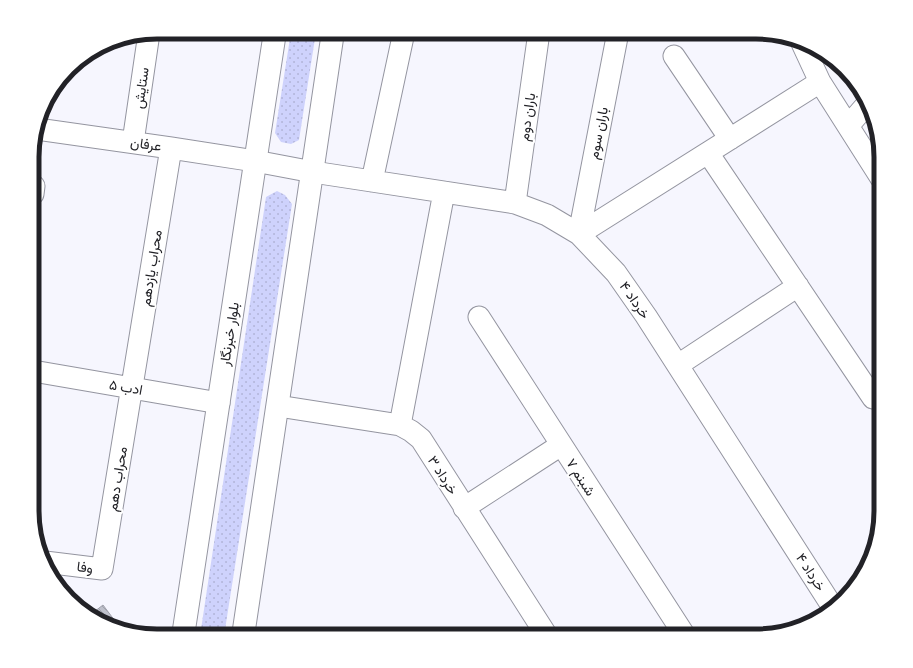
<svg xmlns="http://www.w3.org/2000/svg" width="913" height="668" font-family="Ubuntu,Vazirmatn,sans-serif">
	<style>
		.grass { fill: url(#grass-dots) }
		.shadow { fill: #0003 }
		.building { fill: url(#building-back-hatch); stroke: #9e9faa }
		.lines { fill: none; stroke-linecap: round; stroke-linejoin: round }
		.minor-casing { stroke: #9495a0; stroke-width: 23 }
		.major-casing { stroke: #9495a0; stroke-width: 24 }
		.minor { stroke: #fff; stroke-width: 21 }
		.major { stroke: #fff; stroke-width: 22 }
		.labels { text-anchor: middle; stroke-width: 4; stroke-linejoin: round; paint-order: stroke }
		.street-label { font-size: 14px; fill: #222227; stroke: #fff }
		.rim { fill: none; stroke: #222227; stroke-width: 5 }
	</style>
	<defs>
		<pattern id="grass-dots" width="8" height="8" patternUnits="userSpaceOnUse"><rect width="8" height="8" fill="#ced2fc"/><path d="M2 2h.1M6 6h.1" fill="none" stroke="#b1b4d8" stroke-width="1.8" stroke-linecap="round"/></pattern>
		<pattern id="building-back-hatch" width="6" height="6" patternUnits="userSpaceOnUse"><rect width="6" height="6" fill="#bec0cb"/><path d="M-1 5l2 2M0 0l6 6M5-1l2 2" fill="none" stroke="#a3a5ae"/></pattern>
	</defs>
	<rect width="100%" height="100%" fill="#f6f6fe"/>
	<path class="grass" d="M291,32H316L299,140L291,144L281,142L275,133Z
		M277,191L285,195L292,204L224,636H200L266,197Z"/>
	<path class="shadow" d="M70,598H80L84,606H89L93,614L103,607L120,629L109,627L81,610Z"/>
	<path class="building" d="M69,596L80,598V605L90,606L89,615L81,610Z
		M103,605L121,629H120L109,627L90,615Z"/>
	<g class="lines">
		<defs>
			<path id="minor" d="M801,41L820,82L881,178
				M674,56L730,139
				M848,126L868,103
				M37,129L171,148L255,161L313,172L515,203L547,215L579,234L616,273L646,316L832,606
				M133,142L149,33
				M708,153L873,398
				M372,181L404,32
				M33,194L34,186
				M515,203L539,32
				M579,234L820,82
				M579,234L618,32
				M479,317L685,636
				M678,365L798,286
				M33,371L219,403
				M278,406L400,425L411,431L421,439L547,636
				M400,425L444,192
				M464,508L561,445
				M45,562L102,569L171,148"/>
			<path id="major" d="M183,636L275,32
				M243,636L333,32"/>
		</defs>
		<use href="#minor" class="minor-casing"/>
		<use href="#major" class="major-casing"/>
		<use href="#minor" class="minor"/>
		<use href="#major" class="major"/>
	</g>
	<g class="labels">
		<g class="street-label">
			<text transform="translate(141 88) rotate(-82)" y="5">ستایش</text>
			<text transform="translate(527 117) rotate(-82)" y="5">باران دوم</text>
			<text transform="translate(598 133) rotate(-79)" y="5">باران سوم</text>
			<text transform="translate(146 144) rotate(8)" y="5">عرفان</text>
			<text transform="translate(151 268) rotate(-81)" y="5">محراب یازدهم</text>
			<text transform="translate(635 300) rotate(55)" y="5">خرداد ۴</text>
			<text transform="translate(229 334) rotate(-81)" y="5">بلوار خبرنگار</text>
			<text transform="translate(126 387) rotate(10)" y="5">ادب ۵</text>
			<text transform="translate(443 475) rotate(57)" y="5">خرداد ۳</text>
			<text transform="translate(581 477) rotate(57)" y="5">شبنم ۷</text>
			<text transform="translate(117 479) rotate(-81)" y="5">محراب دهم</text>
			<text transform="translate(85 567) rotate(7)" y="5">وفا</text>
			<text transform="translate(811 572) rotate(57)" y="5">خرداد ۴</text>
		</g>
	</g>
	<path d="M0 0H913V668H0ZM157 39H756A118 118 0 0 1 874 157V511A118 118 0 0 1 756 629H157A118 118 0 0 1 39 511V157A118 118 0 0 1 157 39Z" fill="#fff" fill-rule="evenodd"/>
	<path class="rim" d="M157 39H756A118 118 0 0 1 874 157V511A118 118 0 0 1 756 629H157A118 118 0 0 1 39 511V157A118 118 0 0 1 157 39Z"/>
</svg>
